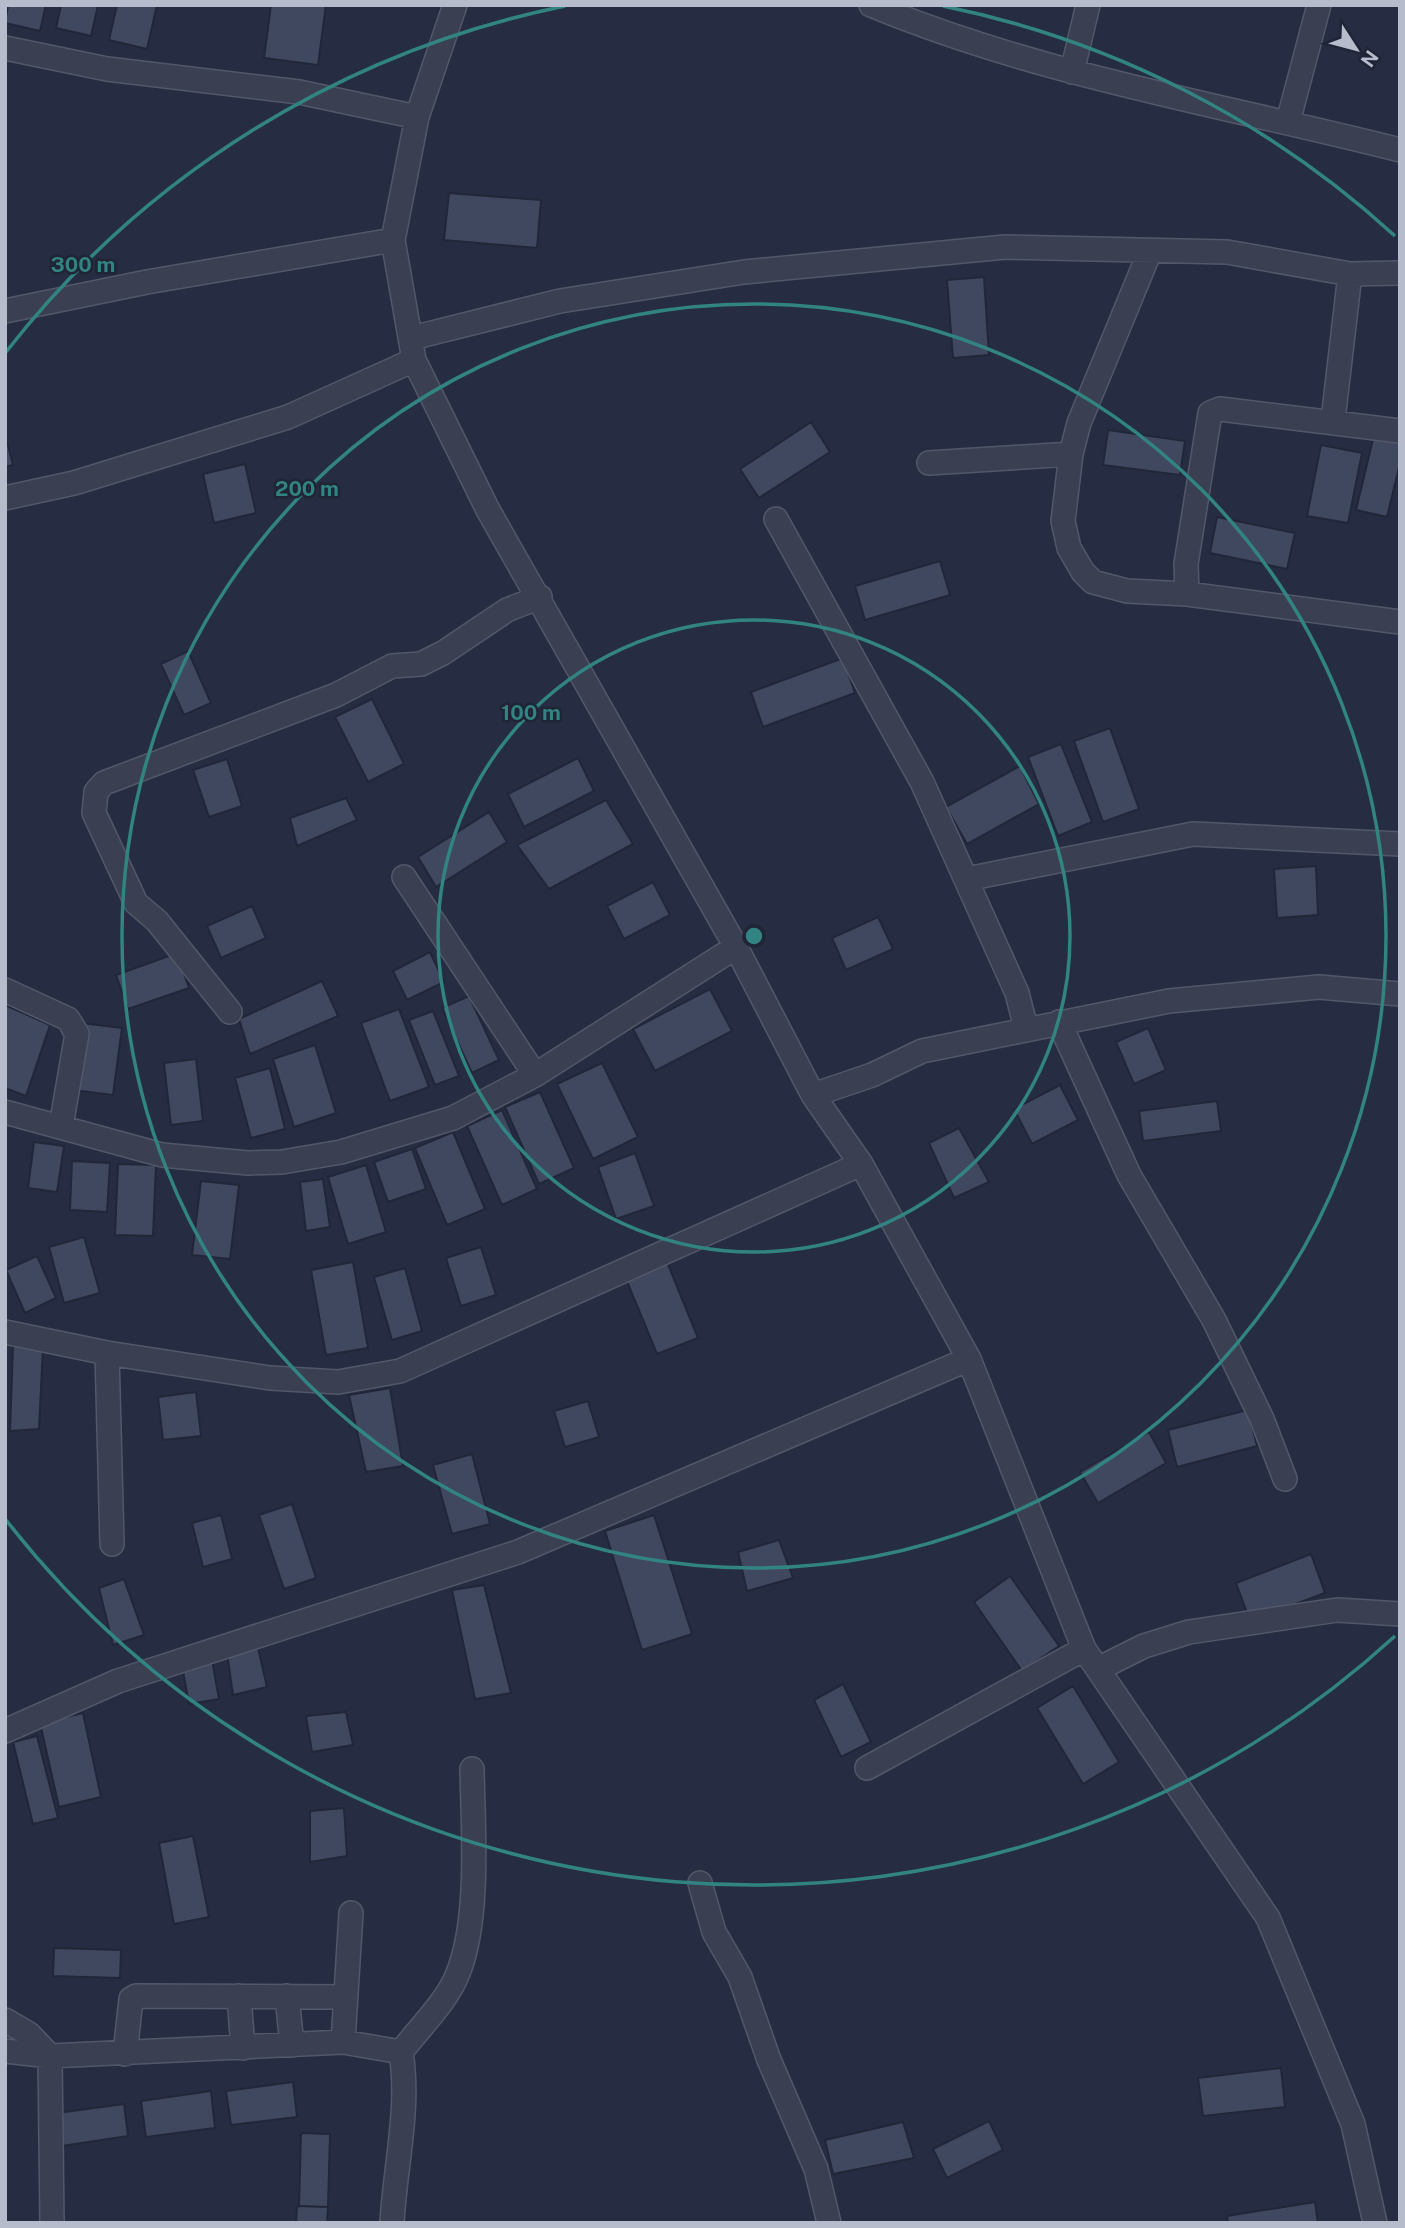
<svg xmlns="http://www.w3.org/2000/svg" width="1405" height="2228" font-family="'Public Sans',sans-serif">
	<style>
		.building { fill: #404860; stroke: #212739; stroke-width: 2 }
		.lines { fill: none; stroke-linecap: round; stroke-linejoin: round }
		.minor-casing { stroke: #525869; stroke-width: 26 }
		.minor { stroke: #3a4052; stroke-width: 23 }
		.ring { fill: none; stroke: #318481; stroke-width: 3.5 }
		.centre { fill: #318481; stroke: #1f2537; stroke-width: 3.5 }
		.ring-label { font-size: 21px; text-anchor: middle; font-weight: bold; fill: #318481; stroke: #1f2537; stroke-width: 5; stroke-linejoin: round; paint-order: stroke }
	</style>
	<rect width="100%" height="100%" fill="#262d42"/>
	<path class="building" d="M8,5H46L40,31L5,23Z
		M61,5H98L91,36L56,28Z
		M117,5H157L147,49L109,40Z
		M271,5H326L318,65L264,58Z
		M449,193L541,200L537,248L444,240Z
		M984,277L989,355L953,358L947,280Z
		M811,422L830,452L759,498L740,469Z
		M1108,430L1185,441L1180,475L1103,465Z
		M5,433L13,465L5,467Z
		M1374,435L1400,441V463L1387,517L1356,510Z
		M1321,445L1362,453L1348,523L1307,516Z
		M245,464L256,513L214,523L203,474Z
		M1217,517L1295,533L1287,569L1210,553Z
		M940,561L950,595L865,620L855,586Z
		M188,651L211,703L184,715L161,664Z
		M843,658L855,693L763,727L751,692Z
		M372,699L404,764L368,782L335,717Z
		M1110,728L1139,809L1103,822L1074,741Z
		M1061,744L1092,822L1058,836L1028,757Z
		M578,758L594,791L524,827L508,794Z
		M227,759L242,806L209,817L193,770Z
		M1020,766L1039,804L967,844L946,807Z
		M346,798L357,820L297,846L290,818Z
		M606,800L633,844L549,889L517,845Z
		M489,812L507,842L436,887L418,857Z
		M1316,866L1318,915L1277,918L1274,869Z
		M653,882L670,915L624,939L607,906Z
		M252,906L266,938L221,958L207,926Z
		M878,917L893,949L846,970L832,938Z
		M430,952L444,982L407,1000L393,971Z
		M177,953L189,988L128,1009L116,975Z
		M322,981L338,1016L250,1054L239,1019Z
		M710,989L732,1031L655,1071L633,1029Z
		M469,996L499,1060L472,1073L442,1008Z
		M5,1005L50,1025L26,1096L5,1088Z
		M399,1009L429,1087L390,1101L361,1023Z
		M433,1011L459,1076L435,1085L409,1020Z
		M82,1023L122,1028L113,1095L73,1090Z
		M1148,1028L1166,1070L1134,1084L1116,1042Z
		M315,1045L336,1113L294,1127L273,1059Z
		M196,1059L203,1121L171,1125L164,1063Z
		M602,1063L638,1137L593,1159L557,1084Z
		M270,1068L285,1129L251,1138L235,1078Z
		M1060,1085L1078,1120L1032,1144L1014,1109Z
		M540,1092L574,1168L539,1184L505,1107Z
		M1217,1101L1221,1131L1143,1141L1139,1111Z
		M502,1110L537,1189L502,1205L467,1126Z
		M959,1128L989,1182L954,1198L929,1143Z
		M453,1132L485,1209L447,1225L415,1148Z
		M34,1142L64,1146L57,1192L28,1188Z
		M412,1149L426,1189L388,1202L374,1162Z
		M635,1153L654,1206L616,1219L598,1167Z
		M72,1161L110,1163L107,1212L70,1210Z
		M118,1164L156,1165L153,1236L115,1235Z
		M366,1165L386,1232L348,1244L328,1177Z
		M323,1179L330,1227L306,1231L300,1182Z
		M201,1181L239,1185L230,1259L192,1255Z
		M84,1237L100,1293L64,1303L49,1247Z
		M481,1247L496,1295L461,1306L446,1258Z
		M37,1256L56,1298L25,1313L6,1270Z
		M353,1262L368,1348L326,1355L311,1270Z
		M667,1262L698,1338L657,1354L626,1279Z
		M405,1268L422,1331L392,1340L374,1277Z
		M13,1345L43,1348L39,1429L10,1431Z
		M390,1388L403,1466L366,1472L349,1395Z
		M196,1392L201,1436L163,1440L158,1397Z
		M588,1401L599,1437L565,1447L554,1411Z
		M1248,1410L1257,1446L1177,1467L1168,1430Z
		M1149,1432L1166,1463L1098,1503L1080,1472Z
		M472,1454L490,1524L452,1534L433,1465Z
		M292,1504L316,1578L284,1589L259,1515Z
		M221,1515L232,1559L203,1567L192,1523Z
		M654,1515L692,1634L642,1650L605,1531Z
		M779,1540L793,1578L747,1591L738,1552Z
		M1311,1554L1325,1593L1250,1621L1236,1583Z
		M1010,1576L1059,1646L1022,1671L974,1602Z
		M124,1579L144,1635L113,1645L99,1588Z
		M484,1585L511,1693L475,1699L452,1590Z
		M258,1648L267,1687L233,1695L227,1653Z
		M212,1660L219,1699L189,1704L182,1666Z
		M843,1684L871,1742L841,1757L814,1700Z
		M1073,1686L1119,1762L1083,1784L1037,1708Z
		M346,1712L353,1745L312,1752L306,1716Z
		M83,1713L101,1797L59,1807L40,1723Z
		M37,1736L58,1818L33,1824L13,1742Z
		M344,1808L347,1856L310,1862V1811Z
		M193,1836L209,1917L174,1924L159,1843Z
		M54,1948L121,1950L120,1978L53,1976Z
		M1281,2068L1285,2107L1203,2116L1198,2078Z
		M293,2082L297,2117L231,2125L226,2091Z
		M211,2091L215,2128L146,2137L141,2101Z
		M124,2104L128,2136L62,2146L57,2113Z
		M989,2121L1003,2150L947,2178L933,2149Z
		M903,2122L914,2158L833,2174L825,2140Z
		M301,2133L330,2134L328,2207L299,2206Z
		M1315,2202L1318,2223H1228L1227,2216Z
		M297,2206L328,2207L327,2223H296Z"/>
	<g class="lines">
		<defs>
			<path id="minor" d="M455,5L417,117L393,240L414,360L488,510L736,947L813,1095L861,1164L969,1359L1084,1649L1268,1918L1353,2124L1375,2223
				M871,5C1040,75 1223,105 1400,150
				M5,48L107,69L299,92L417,117
				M1072,72L1088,5
				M1288,122L1319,5
				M1150,251L1079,423L1071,454L1063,521L1069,548L1083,572L1093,582L1127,591L1187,594L1400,622
				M5,311L147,282L393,240
				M412,338L560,301L744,272L1005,247L1227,252L1350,274L1400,273
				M1333,420L1350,274
				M929,463L1071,454
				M5,498L74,483L288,417L414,360
				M776,519L922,782L1017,993L1026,1028
				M1187,594L1186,564L1210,413L1220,409L1400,431
				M404,877L535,1075
				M967,879L1193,834L1400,844
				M5,990L68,1019L77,1034L61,1126
				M230,1012L157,921L136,903L94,813L96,792L104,783L336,695L392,666L421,664L443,653L507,610L540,597
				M1059,1022L1129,1175L1214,1320L1262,1419L1285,1479
				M813,1095L872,1075L922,1051L1169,1001L1319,987L1400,994
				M5,1112L162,1155L248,1163L282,1162L341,1152L453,1118L535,1075L736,947
				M5,1332L107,1353L270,1378L338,1382L400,1371L861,1164
				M107,1353L112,1544
				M1098,1669L1144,1646L1189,1632L1337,1610L1400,1614
				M5,1731L118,1681L518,1552L969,1359
				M867,1768L1084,1649
				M700,1883L714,1932L740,1977L769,2060L816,2169L829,2223
				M239,1996L243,2048
				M287,1996L292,2045
				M5,2020L29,2034L50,2056L52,2223
				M343,2042L351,1913
				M5,2051L50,2056L343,2042L401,2052C410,2109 395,2166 392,2223
				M401,2052C419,2028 447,2002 458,1973C480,1919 473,1827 472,1769
				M125,2054L131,1999L136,1996L345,1997"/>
		</defs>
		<use href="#minor" class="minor-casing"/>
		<use href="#minor" class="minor"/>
	</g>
	<g class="ring">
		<circle cx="754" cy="936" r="316"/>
		<circle cx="754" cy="936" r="632"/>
		<path d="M1395 1636A949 949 0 0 1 6 1520M6 352A949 949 0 0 1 565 6M943 6A949 949 0 0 1 1395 236"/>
	</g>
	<circle cx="754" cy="936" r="10" class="centre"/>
	<g class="ring-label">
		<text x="83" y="272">300 m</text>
		<text x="307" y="496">200 m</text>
		<text x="531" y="720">100 m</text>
	</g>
	<rect width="1405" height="2228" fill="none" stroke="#b7bccc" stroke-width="14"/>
	<g transform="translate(1356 49) rotate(126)" stroke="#1f2537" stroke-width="5" paint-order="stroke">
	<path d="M0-5L12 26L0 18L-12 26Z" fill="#b7bccc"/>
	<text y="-10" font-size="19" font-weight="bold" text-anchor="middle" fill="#b7bccc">N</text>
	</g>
</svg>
